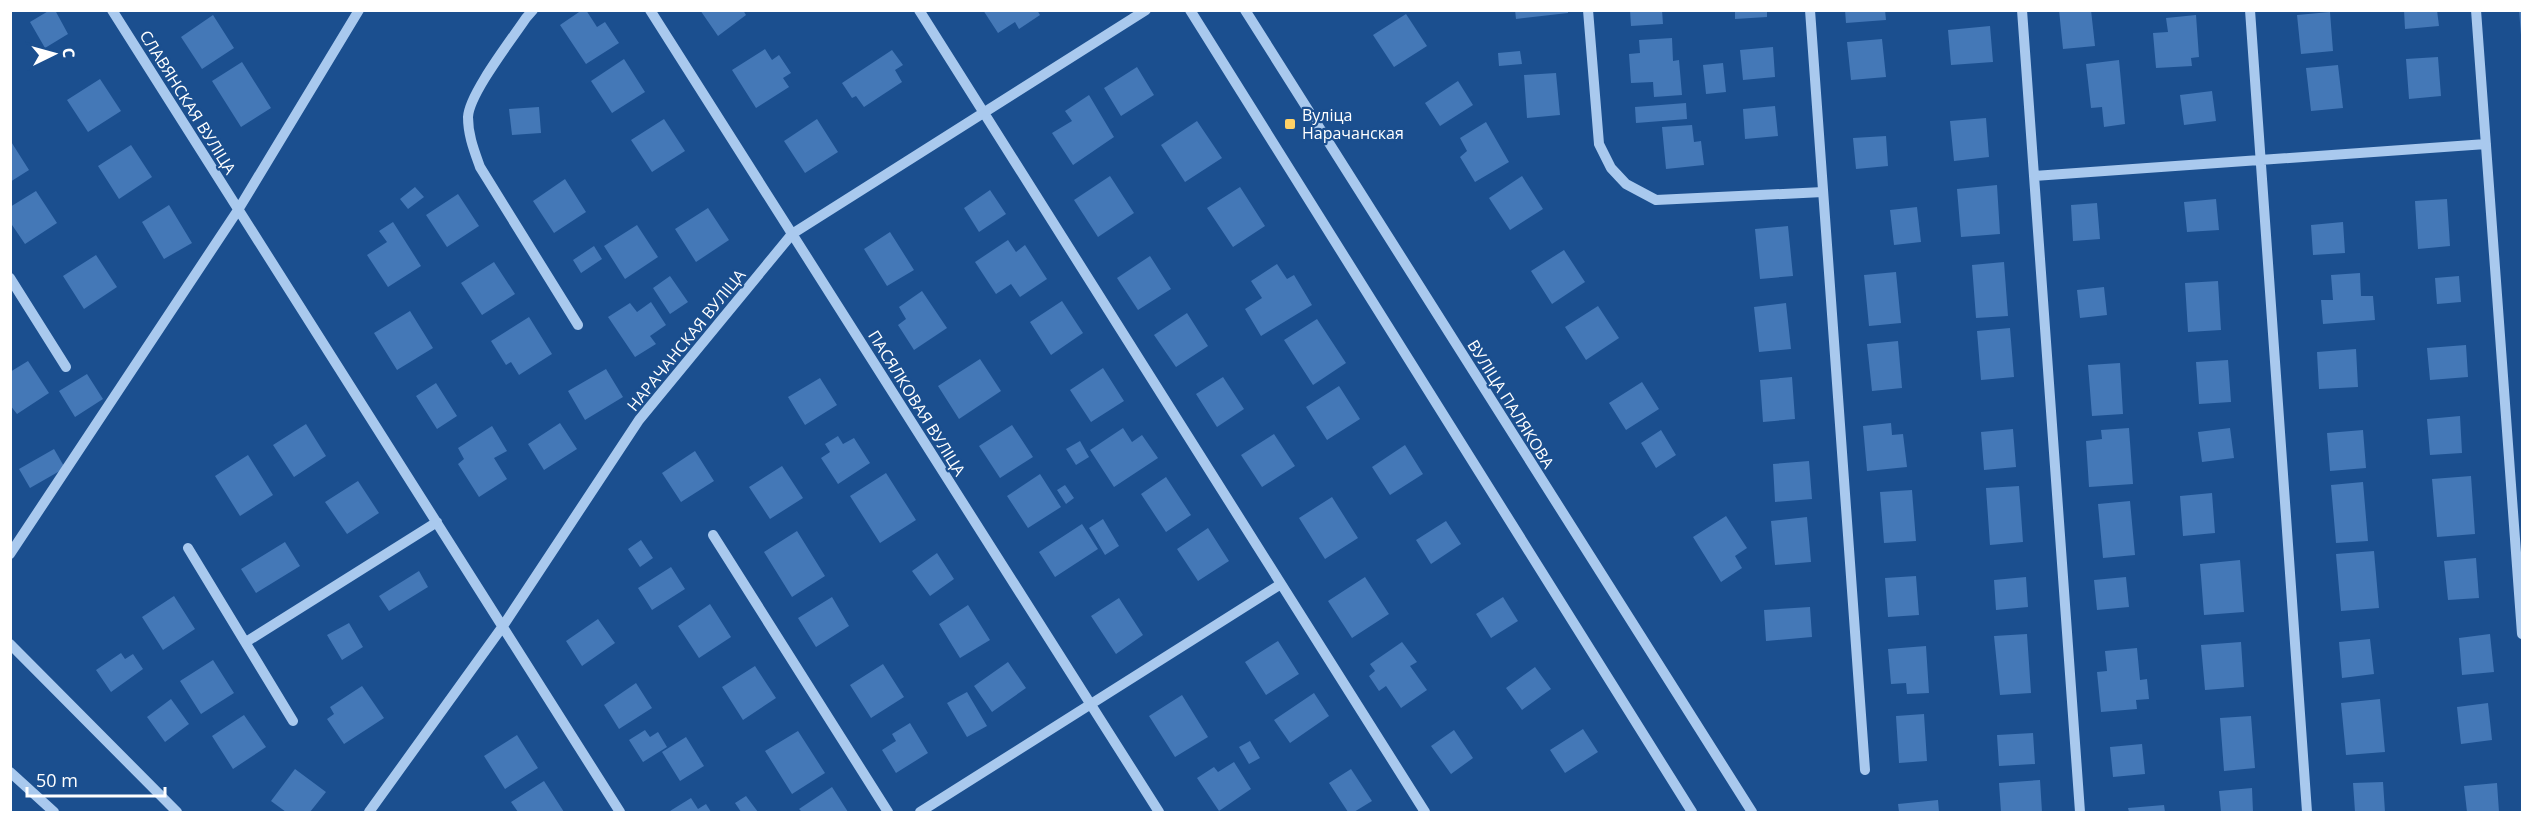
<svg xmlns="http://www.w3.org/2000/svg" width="2533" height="823" font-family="'Open Sans',sans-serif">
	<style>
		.building { fill: #4478b7 }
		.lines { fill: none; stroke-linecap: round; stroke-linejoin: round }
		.minor { stroke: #a9c9ee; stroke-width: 10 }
		.poi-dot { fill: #ffd166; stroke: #1b4f8f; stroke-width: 2 }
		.labels { text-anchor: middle; stroke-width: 4.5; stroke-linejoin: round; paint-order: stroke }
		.street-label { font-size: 16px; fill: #fff; stroke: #1b4f8f }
		.poi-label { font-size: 16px; fill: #fff; stroke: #1b4f8f; text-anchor: start }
	</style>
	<rect width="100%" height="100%" fill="#1b4f8f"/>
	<path class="building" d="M50,10H55L68,34L45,48L30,22Z
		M582,10H586L597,27L605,22L619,43L586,64L560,25Z
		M700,10H743L746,15L718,36Z
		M983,10H1037L1040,15L1019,29L1015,22L998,33Z
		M1515,10H1568V13L1516,19Z
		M1630,10H1662L1663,24L1631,26Z
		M1735,10H1767V17L1735,19Z
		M1845,10H1885L1886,20L1846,23Z
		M2059,10H2091L2095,46L2063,49Z
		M2404,10H2437L2439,26L2405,29Z
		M2519,10H2522V35H2521Z
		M2330,12L2333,51L2301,54L2297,15Z
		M1406,14L1427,46L1394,67L1373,35Z
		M213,15L234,48L202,69L181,37Z
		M2196,15L2199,57L2191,58L2192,66L2156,68L2153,33L2168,32L2166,18Z
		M1990,26L1993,62L1951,65L1948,30Z
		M1672,38L1673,61L1679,60L1682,95L1654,97L1653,82L1631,83L1629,54L1640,53L1639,40Z
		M1882,39L1886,77L1851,80L1847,42Z
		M1773,47L1775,77L1743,80L1740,50Z
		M765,49L772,60L779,55L791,73L783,78L789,87L756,108L732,70Z
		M892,50L903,65L895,70L902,82L864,107L856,96L852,98L842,83Z
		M1520,51L1522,64L1499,66L1498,53Z
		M2438,57L2441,96L2409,99L2406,59Z
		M624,59L645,92L612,113L591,81Z
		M2119,60L2125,124L2104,127L2102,107L2091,108L2086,64Z
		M242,62L271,108L241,127L212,81Z
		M1723,63L1726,92L1706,94L1703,65Z
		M2338,65L2343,108L2311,111L2306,68Z
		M1137,67L1154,95L1121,116L1104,88Z
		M1556,73L1560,115L1527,118L1524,75Z
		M100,79L121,111L88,132L67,100Z
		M1458,81L1473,105L1440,126L1425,103Z
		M2212,91L2216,121L2184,125L2180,95Z
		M1089,95L1114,137L1073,165L1052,133L1072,121L1065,111Z
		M1686,103L1687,119L1636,123L1635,107Z
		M1775,106L1778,136L1745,139L1743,109Z
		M539,107L541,133L512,135L509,109Z
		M1986,118L1989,157L1954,161L1950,121Z
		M664,119L685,151L652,172L631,140Z
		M817,119L838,152L805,173L784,141Z
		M1197,121L1222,158L1185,182L1161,145Z
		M1486,122L1509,162L1475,182L1460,157L1467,151L1460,138Z
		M1692,125L1694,142L1701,141L1704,165L1666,169L1662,127Z
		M1886,136L1888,166L1856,169L1853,138Z
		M10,140L29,170L10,182Z
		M131,145L152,177L119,199L98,166Z
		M1110,176L1134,213L1098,237L1074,200Z
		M1522,176L1543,209L1510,230L1489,198Z
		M565,179L586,212L554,233L533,201Z
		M1997,185L2000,234L1961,237L1957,189Z
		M415,187L424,197L408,209L400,199Z
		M1240,187L1265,226L1233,247L1207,208Z
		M990,190L1006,214L979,232L964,208Z
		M36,191L57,223L25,244L10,222V207Z
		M458,194L479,226L447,247L426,215Z
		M2216,199L2219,230L2187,232L2184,202Z
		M2447,199L2450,246L2418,249L2415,201Z
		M2097,203L2100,239L2073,241L2071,205Z
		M169,205L192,243L164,259L142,222Z
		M1917,207L1921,242L1894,245L1890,210Z
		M708,208L729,240L696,262L675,229Z
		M393,222L421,266L388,287L367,255L387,242L379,231Z
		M2343,222L2345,253L2313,255L2311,225Z
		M637,225L658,257L625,279L604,246Z
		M1788,226L1793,276L1760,279L1755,229Z
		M890,232L914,270L887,286L864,249Z
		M1008,240L1016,252L1025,245L1047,279L1020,297L1011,284L996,294L975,262Z
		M594,246L602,259L581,273L573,260Z
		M1564,250L1585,282L1552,304L1531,271Z
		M96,255L117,287L84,309L63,276Z
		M1150,256L1171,289L1138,310L1117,278Z
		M494,262L515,294L482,315L461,283Z
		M2004,262L2008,316L1976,318L1972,265Z
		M1277,264L1287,279L1294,275L1312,305L1261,336L1245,309L1262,298L1251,281Z
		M1896,272L1901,323L1869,326L1864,275Z
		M2360,273L2361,296H2373L2375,320L2323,324L2321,300H2333L2331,275Z
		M670,276L688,302L670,314L653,288Z
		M2459,276L2461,302L2437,304L2435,278Z
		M2218,281L2221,330L2188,332L2185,283Z
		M2104,287L2107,315L2080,318L2077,290Z
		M922,291L947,328L914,350L898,325L906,319L899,307Z
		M1062,301L1083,333L1051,355L1030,322Z
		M651,302L666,325L650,336L656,344L635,357L608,317L630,303L637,312Z
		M1786,303L1791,349L1759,352L1754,307Z
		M1598,306L1619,338L1586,360L1565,327Z
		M410,311L433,348L397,370L374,333Z
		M1187,313L1208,346L1176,367L1154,335Z
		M529,317L552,354L519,375L511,362L506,365L491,341Z
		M1317,319L1346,363L1313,385L1284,340Z
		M2010,328L2014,377L1981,380L1977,331Z
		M1898,341L1902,388L1872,391L1867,344Z
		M2466,345L2468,377L2430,380L2427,348Z
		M2356,349L2358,387L2319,389L2317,352Z
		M980,359L1001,391L959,419L938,386Z
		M2228,360L2231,402L2199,404L2196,362Z
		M28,361L49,393L17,414L10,405V372Z
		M2120,363L2123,414L2092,416L2088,365Z
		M1103,368L1124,401L1091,422L1070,390Z
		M606,369L623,397L585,420L568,391Z
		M87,374L103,399L75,417L59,391Z
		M1223,377L1244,409L1217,427L1196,394Z
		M1792,377L1795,419L1763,422L1760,380Z
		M820,378L837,405L805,425L788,397Z
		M1642,382L1659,409L1626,430L1609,403Z
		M436,383L457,416L437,429L416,396Z
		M1339,386L1360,419L1327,440L1306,407Z
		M2460,416L2462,453L2430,455L2427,419Z
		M560,423L577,449L544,470L528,444Z
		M1891,423L1892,435L1903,434L1907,467L1867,471L1863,426Z
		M306,424L326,456L294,477L273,445Z
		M1012,425L1033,457L1000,478L979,446Z
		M492,426L507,451L494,458L507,479L479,497L458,464L464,459L458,448Z
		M1123,428L1132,442L1142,435L1158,458L1114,487L1090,450Z
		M2129,428L2133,484L2089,487L2086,441L2102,439L2101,430Z
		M2230,428L2234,458L2202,462L2198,432Z
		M2013,429L2016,467L1984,470L1981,432Z
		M1661,430L1676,455L1656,468L1641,443Z
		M2363,430L2366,468L2330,471L2327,433Z
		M1274,434L1295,466L1262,487L1241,455Z
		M838,436L843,444L854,438L870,463L838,484L821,458L830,452L825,444Z
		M1080,441L1089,457L1076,465L1066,449Z
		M1405,445L1423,474L1390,495L1372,467Z
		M54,449L65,468L30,488L19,469Z
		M695,451L714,481L681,502L662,473Z
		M248,455L273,495L240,516L215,476Z
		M1809,461L1812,499L1775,502L1773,464Z
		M782,466L803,498L770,519L749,487Z
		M886,473L916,520L880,543L850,496Z
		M1040,474L1061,507L1028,528L1007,496Z
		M2471,476L2475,534L2437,537L2432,479Z
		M1166,477L1191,515L1166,532L1141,494Z
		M358,481L379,513L347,534L325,502Z
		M2363,482L2368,541L2336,543L2331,485Z
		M1065,485L1074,498L1066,504L1057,490Z
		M2019,486L2023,542L1990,545L1986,488Z
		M1912,490L1916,541L1884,543L1880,492Z
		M2212,493L2215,533L2183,536L2180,496Z
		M1332,497L1358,538L1325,559L1299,518Z
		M2130,501L2135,555L2103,558L2098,504Z
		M1726,516L1747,548L1735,556L1742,568L1721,582L1693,537Z
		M1807,517L1811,562L1775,565L1771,521Z
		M1103,519L1119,546L1105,555L1089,528Z
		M1446,521L1461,544L1431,564L1416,540Z
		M1082,524L1098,549L1055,577L1039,552Z
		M1208,528L1229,561L1198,581L1177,549Z
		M797,531L825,576L792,597L764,552Z
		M641,540L653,558L640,567L628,549Z
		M285,542L300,566L256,593L241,569Z
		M2374,551L2379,608L2341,611L2336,554Z
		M937,553L954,579L930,596L912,571Z
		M2476,558L2479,598L2448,600L2444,561Z
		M2240,560L2244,612L2204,615L2200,564Z
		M671,567L685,589L652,610L638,588Z
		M419,571L428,587L389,611L379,596Z
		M1916,576L1919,615L1888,617L1885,578Z
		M1365,577L1389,614L1352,638L1328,601Z
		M2026,577L2028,607L1996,610L1994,580Z
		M2126,577L2129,607L2097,610L2094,580Z
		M174,596L195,629L163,650L142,617Z
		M832,597L849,626L816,647L798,618Z
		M1503,597L1518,621L1491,638L1476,614Z
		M1119,598L1143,635L1116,654L1091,616Z
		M710,604L731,637L699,658L678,626Z
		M968,605L990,640L960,658L939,624Z
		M1810,607L1812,637L1766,641L1764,610Z
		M598,619L615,643L582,666L566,641Z
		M349,623L363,647L342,660L327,635Z
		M2027,634L2031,693L2000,695L1994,636Z
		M2490,634L2494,672L2462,675L2459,638Z
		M2370,639L2374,674L2342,678L2339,642Z
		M1278,641L1299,674L1266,695L1245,662Z
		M1402,642L1417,662L1410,666L1427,690L1401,708L1386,686L1379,691L1369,676L1375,671L1370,664Z
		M2241,642L2244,687L2205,690L2201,645Z
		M1926,646L1929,693L1907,694L1906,683L1891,684L1888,649Z
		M2137,648L2140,680L2147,679L2149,699L2136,700L2137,709L2101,712L2097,672L2107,671L2105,651Z
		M121,653L125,659L133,654L143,669L111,692L96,670Z
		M213,660L234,693L201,714L180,681Z
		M1008,662L1026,688L992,712L974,686Z
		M883,664L904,697L871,718L850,685Z
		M755,666L776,698L743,720L722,687Z
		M1535,667L1551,689L1522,710L1506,688Z
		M636,683L652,708L619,729L604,705Z
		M362,686L384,718L344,744L327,719L334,714L330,707Z
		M967,692L987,726L967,737L947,703Z
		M1314,693L1329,716L1290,743L1274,720Z
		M1182,695L1208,737L1175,757L1149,716Z
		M171,699L189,724L165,742L147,717Z
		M2380,699L2385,752L2346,755L2341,703Z
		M2488,703L2492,740L2461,744L2457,707Z
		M1924,714L1927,761L1899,763L1896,716Z
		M244,715L266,747L233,769L212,736Z
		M2251,716L2255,768L2224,771L2220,718Z
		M910,723L928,753L896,773L882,750L896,741L892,734Z
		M1583,729L1598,752L1565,773L1550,750Z
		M645,730L650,737L658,732L667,747L643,762L629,740Z
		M1454,730L1473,758L1451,774L1431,746Z
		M798,731L825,773L792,794L765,751Z
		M2033,733L2035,764L1999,766L1997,735Z
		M517,735L538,768L505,789L484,756Z
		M686,737L704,766L680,781L662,752Z
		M1250,741L1260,758L1249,764L1239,747Z
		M2142,744L2145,774L2113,777L2110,747Z
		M1234,762L1251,789L1219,811L1197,778L1214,767L1218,772Z
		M295,769L326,792L310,812L305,811L286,812L271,801Z
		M1351,769L1372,801L1354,812H1348L1329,783Z
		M2040,780L2042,812H2001L1999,783Z
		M544,781L564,812H518L511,802Z
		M2383,782L2385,812H2355L2353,783Z
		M2497,783L2499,812H2467L2464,786Z
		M832,787L848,812H802L799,809Z
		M2252,788L2253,812H2221L2219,791Z
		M746,796L758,812H741L735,803Z
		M691,798L698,809L706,804L711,812H671L670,811Z
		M1938,800L1939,812H1899L1898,804Z
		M2164,805L2165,812H2129L2128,808Z"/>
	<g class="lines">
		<path class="minor" d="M112,10L620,812
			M533,10L526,18C512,39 469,94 468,117C468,135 474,150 480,167L578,325
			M650,10L1159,812
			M919,10L1425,812
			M1190,10L1692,812
			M1245,10L1752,812
			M1588,10L1599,144L1611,168L1626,184L1656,200L1823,192
			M1810,10L1865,770
			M2022,10L2080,812
			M2250,10L2307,812
			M2476,10L2522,634
			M2034,176L2486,144
			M10,278L66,367
			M713,535L888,812
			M188,548L293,721
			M10,554L238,210L359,10
			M246,642L437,522
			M10,644L177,812
			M10,772L54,812
			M369,812L503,626L639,420L792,234L1146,10
			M920,812L1281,584"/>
	</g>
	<rect class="poi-dot" x="1284" y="118" width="12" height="12" rx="3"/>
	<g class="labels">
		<g class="street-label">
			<text transform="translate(188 102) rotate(58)" y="6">СЛАВЯНСКАЯ ВУЛІЦА</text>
			<text transform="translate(686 340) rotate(-51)" y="6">НАРАЧАНСКАЯ ВУЛІЦА</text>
			<text transform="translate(917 403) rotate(58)" y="6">ПАСЯЛКОВАЯ ВУЛІЦА</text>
			<text transform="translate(1511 404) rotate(58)" y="6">ВУЛІЦА ПАЛЯКОВА</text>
		</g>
		<g class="poi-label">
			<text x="1302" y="121">Вуліца<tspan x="1302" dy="18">Нарачанская</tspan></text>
		</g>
	</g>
	<rect width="2533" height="823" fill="none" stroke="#ffffff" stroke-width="24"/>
	<g transform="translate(54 54) rotate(85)" stroke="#1b4f8f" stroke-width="4.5" paint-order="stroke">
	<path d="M0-4.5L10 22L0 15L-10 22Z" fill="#ffffff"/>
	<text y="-9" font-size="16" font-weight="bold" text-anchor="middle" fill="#ffffff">С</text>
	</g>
	<path d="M27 787v9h138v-9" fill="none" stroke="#ffffff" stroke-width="3"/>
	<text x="36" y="787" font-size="18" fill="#ffffff" stroke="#1b4f8f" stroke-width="4.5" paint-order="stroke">50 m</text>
</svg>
